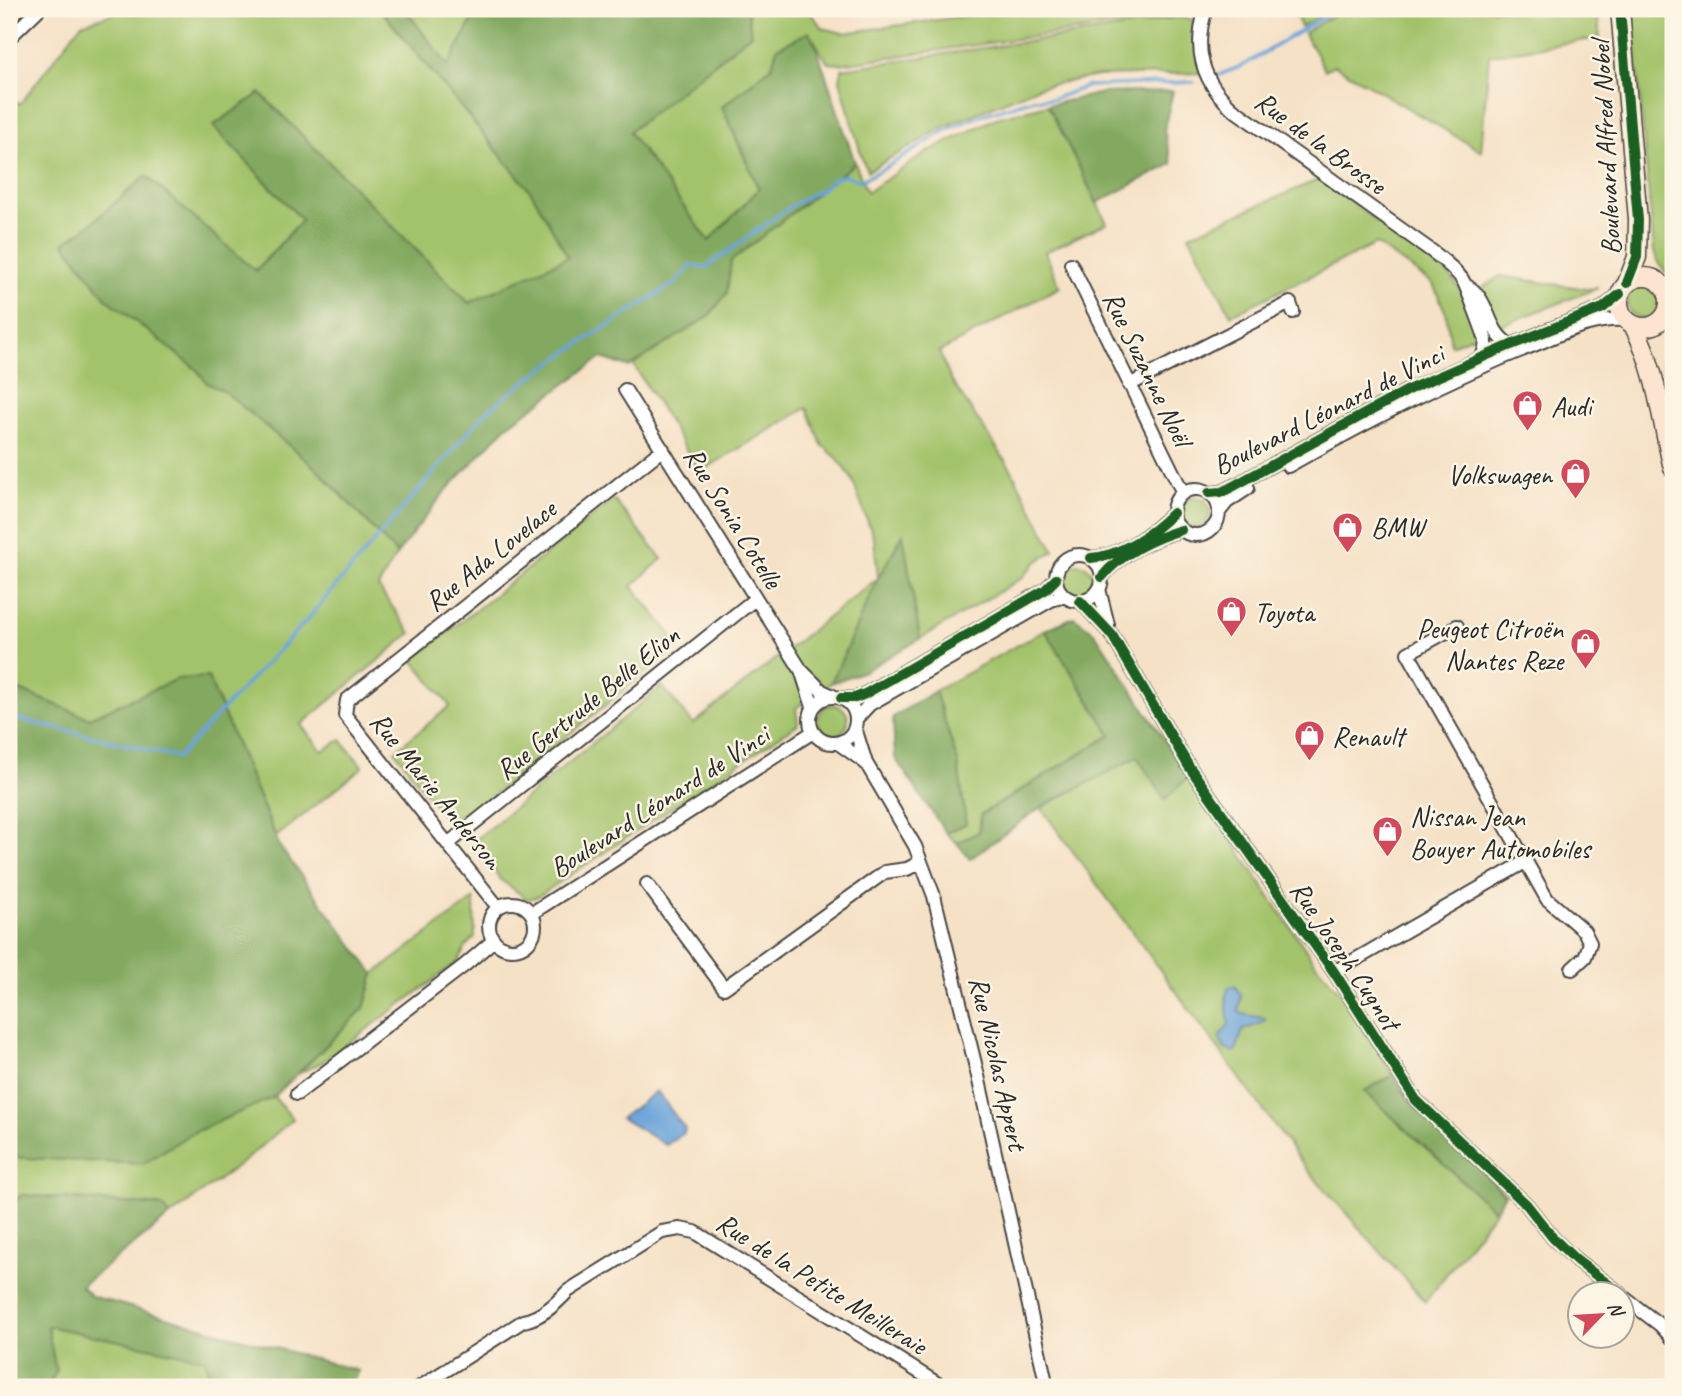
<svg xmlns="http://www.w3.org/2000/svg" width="1682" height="1396" font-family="Caveat,sans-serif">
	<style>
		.green { fill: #a3c36b; stroke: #67774b; stroke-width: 2 }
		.forest { fill: #82a95f; stroke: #566a45; stroke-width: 2 }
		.water { fill: #6ca4da; stroke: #4c6882; stroke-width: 2 }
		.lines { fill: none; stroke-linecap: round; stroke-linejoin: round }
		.stream { stroke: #6ca4da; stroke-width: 3.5 }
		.street-casing { stroke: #494642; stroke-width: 16 }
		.secondary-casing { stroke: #494642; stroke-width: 21 }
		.street { stroke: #fff; stroke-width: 12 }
		.secondary { stroke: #fde4d1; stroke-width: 18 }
		.cycleway-casing { stroke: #fcf5e5; stroke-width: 15 }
		.cycleway { stroke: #1b5e20; stroke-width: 10 }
		.labels { text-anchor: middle; stroke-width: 5; stroke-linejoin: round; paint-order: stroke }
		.street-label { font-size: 28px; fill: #2b2b2b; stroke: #fcf5e5 }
		.poi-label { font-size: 28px; fill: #2b2b2b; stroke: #fcf5e5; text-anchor: start }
	</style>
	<rect width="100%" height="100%" fill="#fcf5e5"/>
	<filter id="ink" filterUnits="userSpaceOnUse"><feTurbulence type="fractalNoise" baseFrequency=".0143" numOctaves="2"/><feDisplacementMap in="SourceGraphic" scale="14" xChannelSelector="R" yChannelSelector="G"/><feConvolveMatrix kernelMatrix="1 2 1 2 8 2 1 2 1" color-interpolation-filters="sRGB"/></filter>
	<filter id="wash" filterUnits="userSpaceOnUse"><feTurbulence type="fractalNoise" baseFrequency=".00686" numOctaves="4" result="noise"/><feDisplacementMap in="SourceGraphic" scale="28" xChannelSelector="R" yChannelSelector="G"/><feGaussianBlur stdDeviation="1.57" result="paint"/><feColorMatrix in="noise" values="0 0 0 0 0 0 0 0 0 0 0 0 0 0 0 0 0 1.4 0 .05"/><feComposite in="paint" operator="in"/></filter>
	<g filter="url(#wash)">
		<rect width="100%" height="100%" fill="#f5e1c6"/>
		<path class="green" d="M117,9H380L532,193L568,257L469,303L260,93L213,126L302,220L255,271L146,176L86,228L64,243L106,298L196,369L208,384L224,390L319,471L397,554L378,587L411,633L301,725L322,751L341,740L363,767L276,837L208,677L89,718L9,686V98L20,104L81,24L112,14Z
			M405,9H478L448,66Z
			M747,9H807L823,28L843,33L981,14L1033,9H1198L1201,13L1189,9L1187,15L840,64L828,63L809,32L777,48L772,66L722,107L759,190L709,241L628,132L751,34Z
			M1293,9H1331L1301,27Z
			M1343,9H1597L1600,38L1489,55L1481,151L1334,65L1325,70L1304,33Z
			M1632,9H1673V283L1657,260L1654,252Z
			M1177,17L1198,20L1201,73L1098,76L1039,87L946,126L868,171L863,161L840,80L842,69L1113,29Z
			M1048,105L1107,223L1045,252L1060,287L939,352L951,380L1011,469L1054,551L1036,562L1022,578L920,639L903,536L878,578L831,683L796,708L798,724L537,897L527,899L501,880L474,841L662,686L693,724L878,578L874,539L852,479L836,457L822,445L807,408L700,472L633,364L708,317L727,293L731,261L855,163L867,192L929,151L996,118Z
			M1320,179L1401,240L1442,265L1467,298L1500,276L1587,289L1598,288L1451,345L1446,313L1433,284L1376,244L1231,315L1189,235Z
			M1627 302a17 17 0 1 1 34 0a17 17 0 1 1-34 0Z
			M1673,322V399C1660,371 1658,351 1673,322Z
			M1180 512a15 15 0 1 1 30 0a15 15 0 1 1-30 0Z
			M614,500L662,559L632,586L680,645L465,818L441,814L395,751L450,706L413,660Z
			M1063 579a15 15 0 1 1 30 0a15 15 0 1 1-30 0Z
			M1045,630L1111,735L981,814L979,832L957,843L946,833L966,823L958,763L935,691Z
			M818 720a15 15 0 1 1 30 0a15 15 0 1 1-30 0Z
			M1137,756L1189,777L1314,962L1341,993L1393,1075L1365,1092L1495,1211L1425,1302L1306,1168L1041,808Z
			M474,899L475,937L466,946L458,962L324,1061L298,1074L364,1008L374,974Z
			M274,1097L293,1119L244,1161L170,1216L163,1206L21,1195L9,1207V1157L143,1164L190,1134Z
			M47,1326L207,1359L210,1387H48L56,1371Z"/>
		<path class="forest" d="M380,9H405L448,66L478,9H747L751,34L629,132L709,241L759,189L722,107L772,66L777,48L809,32L815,43L855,163L731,261L727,293L708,317L629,367L601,358L506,427L444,493L397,554L319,471L224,391L208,384L196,369L106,298L64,243L86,228L146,176L256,271L302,220L213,126L260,93L469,303L568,257L532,193Z
			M1173,91L1164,130L1172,164L1097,203L1048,105L1102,93Z
			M903,534L920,639L864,671L831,683L878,578Z
			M1074,617L1095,633L1189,777L1165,799L1137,757L1041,807L970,859L957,843L979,832L981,815L1111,735L1045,630Z
			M208,677L280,847L374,974L364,1008L274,1097L190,1134L143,1164L9,1157V686L89,718L177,679Z
			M935,691L958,763L966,824L946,833L895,758L893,717Z
			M1393,1075L1409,1100L1505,1194L1495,1211L1364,1091Z
			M21,1195L163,1206L170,1216L81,1286L91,1296L358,1371L350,1387H210L206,1359L47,1326L56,1371L48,1387H9V1207Z"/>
		<path class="water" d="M1235,986L1241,995L1239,1012C1248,1017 1255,1015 1265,1019L1264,1022L1243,1030L1236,1050L1233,1052L1225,1049L1219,1038L1229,1024L1226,996L1229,987Z
			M657,1091L685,1129L684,1133L666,1145L621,1118Z"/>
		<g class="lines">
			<path class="stream" d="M1216,76L1242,66L1337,9
				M9,717L178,757L306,621L483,415C543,363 612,324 678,281L691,265L705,268L791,206L822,189L833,179L845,175L860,181L885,168L948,129L982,115L1034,99H1053L1088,86L1194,82"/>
		</g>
	</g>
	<g filter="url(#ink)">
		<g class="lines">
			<defs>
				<path id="street" d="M1206,9C1193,48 1201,81 1233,109L1433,252C1443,260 1454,268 1462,279C1465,282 1485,336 1486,341C1486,347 1484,352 1482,357
					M9,38L39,9
					M1071,264L1183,493
					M1467,286C1491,299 1486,333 1511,345
					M1668,309L1673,312
					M1129,385L1290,303L1293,312
					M625,390L801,670L822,691L833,696
					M1288,466C1368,421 1448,379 1534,345C1563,333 1594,317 1626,320
					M1173 512a23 23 0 1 1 46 0a23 23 0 1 1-46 0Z
					M1209,493L1222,492L1232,487L1412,388L1511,345L1603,308L1620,294
					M1219,512L1227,502L1248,488
					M1056 578a23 23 0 1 1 46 0a23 23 0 1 1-46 0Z
					M1091,558C1121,556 1153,533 1173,513
					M1102,577C1120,554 1154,538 1181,530
					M1099,589L1108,625
					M1080,601L1112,635L1188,765L1334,972L1416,1100L1527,1205L1553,1238L1576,1260L1621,1294
					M1457,626L1408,653L1547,899L1584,931L1590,943L1585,957L1572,969
					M802,673L813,707
					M810 720a23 23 0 1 1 46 0a23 23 0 1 1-46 0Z
					M841,698H855L865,694L1045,590L1056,579
					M856,719L870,704L1051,600L1064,596
					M838,743L866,763L855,728
					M866,763L915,846L934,896L978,1076L1047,1387
					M449,843L755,599
					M647,884L724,988L885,872L907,869L921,862
					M489 926a23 23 0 1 1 46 0a23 23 0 1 1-46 0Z
					M498,907L345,715L347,700L663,449
					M532,913L813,732
					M1334,972L1525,862
					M297,1094L465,965L494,940
					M1622,1296L1660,1325L1673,1339
					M420,1387L523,1321C541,1318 556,1304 568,1291L662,1232L680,1229L695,1232L943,1387"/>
				<path id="secondary" d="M1620,9L1638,220L1637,257L1627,283
					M1619 302a25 25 0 1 1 50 0a25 25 0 1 1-50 0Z
					M1633,325C1657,369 1661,421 1673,468"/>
			</defs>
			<use href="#street" class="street-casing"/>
			<use href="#secondary" class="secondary-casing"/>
			<use href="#street" class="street"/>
			<use href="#secondary" class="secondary"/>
			<defs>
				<path id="cycleway" d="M1620,9L1638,220L1637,257L1627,283
					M1209,493L1222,492L1232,487L1412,388L1511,345L1603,308L1620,294
					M1091,558C1121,556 1153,533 1173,513
					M1102,577C1120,554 1154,538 1181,530
					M1080,601L1112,635L1188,765L1334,972L1416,1100L1527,1205L1553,1238L1576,1260L1621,1294
					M841,698H855L865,694L1045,590L1056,579"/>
			</defs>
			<use href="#cycleway" class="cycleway-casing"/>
			<use href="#cycleway" class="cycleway"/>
		</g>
	</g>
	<defs>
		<symbol id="shop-pin" viewBox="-11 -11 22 30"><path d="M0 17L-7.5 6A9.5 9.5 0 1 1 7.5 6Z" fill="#d1495b" stroke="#fcf5e5"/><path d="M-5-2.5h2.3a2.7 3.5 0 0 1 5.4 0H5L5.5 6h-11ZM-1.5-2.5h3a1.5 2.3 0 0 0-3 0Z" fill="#fff"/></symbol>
	</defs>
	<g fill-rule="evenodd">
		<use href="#shop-pin" x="1510" y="388" width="35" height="47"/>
		<use href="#shop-pin" x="1558" y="456" width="35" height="47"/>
		<use href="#shop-pin" x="1330" y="510" width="35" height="47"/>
		<use href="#shop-pin" x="1214" y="594" width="35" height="47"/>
		<use href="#shop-pin" x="1568" y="626" width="35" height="47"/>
		<use href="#shop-pin" x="1292" y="718" width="35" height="47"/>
		<use href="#shop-pin" x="1370" y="814" width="35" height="47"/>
	</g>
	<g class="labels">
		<g class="street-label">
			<text transform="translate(1321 142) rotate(36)" y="10">Rue de la Brosse</text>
			<text transform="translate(1605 148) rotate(-93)" y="10">Boulevard Alfred Nobel</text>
			<text transform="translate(1148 368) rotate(64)" y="10">Rue Suzanne Noël</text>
			<text transform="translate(1328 409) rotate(-27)" y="10">Boulevard Léonard de Vinci</text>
			<text transform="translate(734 517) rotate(58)" y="10">Rue Sonia Cotelle</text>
			<text transform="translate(490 555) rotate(-39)" y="10">Rue Ada Lovelace</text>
			<text transform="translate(587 702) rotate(-39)" y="10">Rue Gertrude Belle Elion</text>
			<text transform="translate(437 790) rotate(51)" y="10">Rue Marie Anderson</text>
			<text transform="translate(659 801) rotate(-33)" y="10">Boulevard Léonard de Vinci</text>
			<text transform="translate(1346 955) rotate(56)" y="10">Rue Joseph Cugnot</text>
			<text transform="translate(999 1063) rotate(77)" y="10">Rue Nicolas Appert</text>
			<text transform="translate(822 1283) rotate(32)" y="10">Rue de la Petite Meilleraie</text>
		</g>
		<g class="poi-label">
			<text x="1551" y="416">Audi</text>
			<text x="1552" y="484" text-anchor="end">Volkswagen</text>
			<text x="1371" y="537">BMW</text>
			<text x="1254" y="622">Toyota</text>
			<text x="1563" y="638" text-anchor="end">Peugeot Citroën<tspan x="1563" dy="32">Nantes Reze</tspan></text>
			<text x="1332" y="746">Renault</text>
			<text x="1410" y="826">Nissan Jean<tspan x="1410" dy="32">Bouyer Automobiles</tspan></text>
		</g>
	</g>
	<rect width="1682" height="1396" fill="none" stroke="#fcf5e5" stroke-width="35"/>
	<g transform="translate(1601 1315) rotate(65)"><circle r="33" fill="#fcf5e5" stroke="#a8a49b" stroke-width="2"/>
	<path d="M0-5L12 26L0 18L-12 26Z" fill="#d1495b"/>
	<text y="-10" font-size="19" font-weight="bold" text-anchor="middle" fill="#2b2b2b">N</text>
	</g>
</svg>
